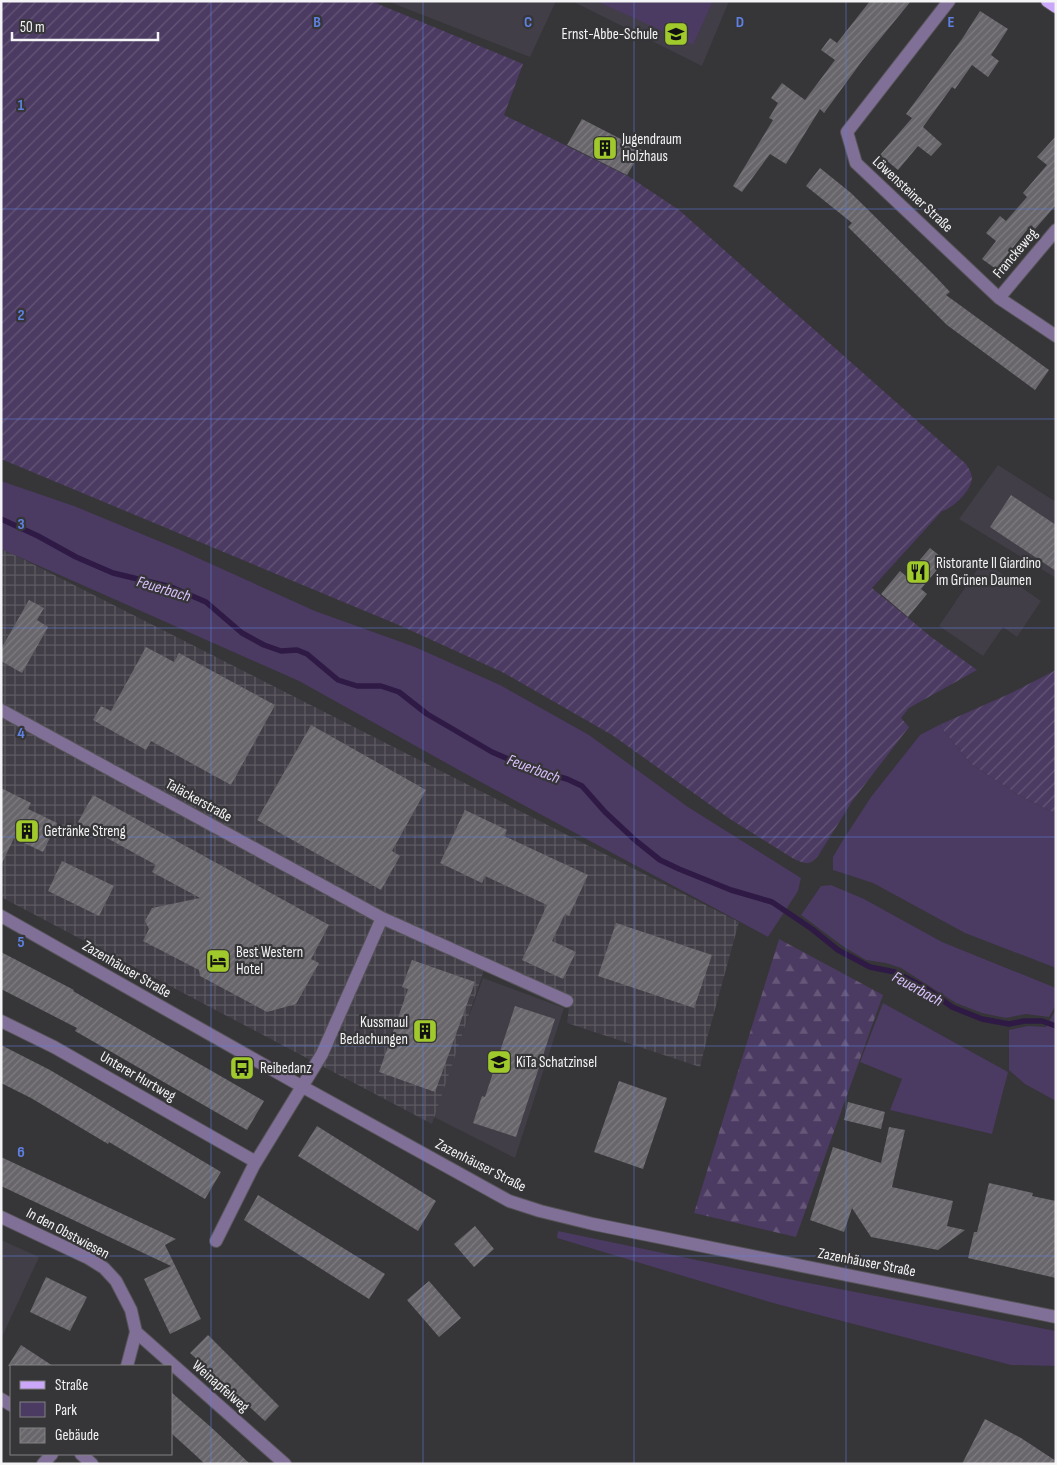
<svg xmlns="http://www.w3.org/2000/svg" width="1057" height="1465" font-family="'Sofia Sans Condensed',sans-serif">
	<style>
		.built { fill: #413e47 }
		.industrial { fill: url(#industrial-grid) }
		.green { fill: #4b3a61 }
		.forest { fill: url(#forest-firs) }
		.garden { fill: url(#garden-furrows) }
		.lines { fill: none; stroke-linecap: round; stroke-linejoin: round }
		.stream { stroke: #2f1a45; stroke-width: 5.5 }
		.building { fill: url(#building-hatch) }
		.minor-casing { stroke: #545356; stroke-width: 14 }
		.major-casing { stroke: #545356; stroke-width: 14 }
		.minor { stroke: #806f97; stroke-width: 12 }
		.major { stroke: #caa7f8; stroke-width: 12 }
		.grid { fill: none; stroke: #5e80e1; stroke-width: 1; stroke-opacity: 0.55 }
		.labels { text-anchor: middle; stroke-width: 4.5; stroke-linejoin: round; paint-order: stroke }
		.poi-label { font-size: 15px; fill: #f4f3f5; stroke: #363538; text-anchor: start }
		.street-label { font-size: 15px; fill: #f4f3f5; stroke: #363538 }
		.water-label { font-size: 16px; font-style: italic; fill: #dbc1fe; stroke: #363538 }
		.grid-label { font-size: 16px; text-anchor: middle; font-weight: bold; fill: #5e80e1; stroke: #363538; stroke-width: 4.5; stroke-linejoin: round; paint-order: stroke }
	</style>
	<defs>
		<pattern id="industrial-grid" width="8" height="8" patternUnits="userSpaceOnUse" patternTransform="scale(1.25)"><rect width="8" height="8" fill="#413e47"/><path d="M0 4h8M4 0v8" fill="none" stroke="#5d5a62"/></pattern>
		<pattern id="forest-firs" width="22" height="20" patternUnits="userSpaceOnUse" patternTransform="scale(1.25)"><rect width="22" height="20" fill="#4b3a61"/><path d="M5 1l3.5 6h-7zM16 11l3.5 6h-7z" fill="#665778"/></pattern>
		<pattern id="garden-furrows" width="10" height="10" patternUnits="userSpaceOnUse" patternTransform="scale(1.25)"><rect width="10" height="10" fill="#4b3a61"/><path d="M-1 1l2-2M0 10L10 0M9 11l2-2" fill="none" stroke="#665778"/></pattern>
		<pattern id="building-hatch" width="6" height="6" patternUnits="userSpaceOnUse" patternTransform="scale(1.25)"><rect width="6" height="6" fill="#68666a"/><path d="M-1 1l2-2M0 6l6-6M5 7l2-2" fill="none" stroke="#7e7c80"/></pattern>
	</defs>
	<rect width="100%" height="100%" fill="#363538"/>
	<path class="built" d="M387,1H556L530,57Z
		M572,1H729L702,66Z
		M998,465L1056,502V578L959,519Z
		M983,561L1041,601L1017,637L1003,627L983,656L939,626Z
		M483,978L564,1008L515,1158L432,1116Z
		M1,1240L39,1257L1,1339Z"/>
	<path class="industrial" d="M1,548L739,922L708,1035L700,1067L567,1023L569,1007L484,970L432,1124L1,897Z"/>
	<path class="green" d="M596,1H713L693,45Z
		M1,481L74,506L178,549L315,611L415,647L500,685L589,735L688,807L801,878L798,891L768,937L466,774L299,681L1,549Z
		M939,725L971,764L1017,794L1056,814V968L965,933L873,883L833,870V857L843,840L871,797L920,735Z
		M831,885L864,899L942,942L1056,988V1005L1049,1017L1026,1014L1006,1018L982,1013L956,1003L901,968L886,963L866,960L844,947L801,915L821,886Z
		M883,1003L1008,1072L992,1134L890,1110L902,1079L860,1062Z
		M1056,1009V1101L1025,1084L1009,1070V1030L1028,1026L1046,1027Z
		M558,1231L783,1278L1056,1331V1366L1011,1365L773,1303L557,1238Z"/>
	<path class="forest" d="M779,939L883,995L796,1237L694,1213Z"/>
	<path class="garden" d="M1,1H371L523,64L504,115L628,176L679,210L966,464C969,469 974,476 971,483C968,493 952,509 942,511L872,588L930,636L977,670L909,708L901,718L909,727L853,800L818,856C809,866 806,864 794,859L730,819L612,735L504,673L401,626L1,459Z
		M1056,670V814L1017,794L971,764L939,725L1009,694Z"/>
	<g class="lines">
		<path class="stream" d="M1,519L38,536L76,557L113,573L171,587L206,602L242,633L264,645L281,651L297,650L307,654L338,680L357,686H381L399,692L427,714L492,752L531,769L567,779L582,786L605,812L635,840L660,860L679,869L731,890L772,902L812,929L838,950L870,967L895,972L924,987L952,1007L982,1019L1009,1024L1024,1021H1042L1056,1026"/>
	</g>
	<path class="building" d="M870,1H911L862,61L824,113L820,109L786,164L770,154L742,192L733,186L773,120L769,118L778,103L771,98L782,83L805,100L835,60L821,50L830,38L837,43Z
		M980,11L1008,29L991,55L999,61L988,77L972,65L955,89L952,87L923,127L942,144L931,156L918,146L898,170L880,155L912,118L906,114L962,39Z
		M582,119L642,150L627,175L567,145Z
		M1056,136V205L1035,229L1031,225L996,269L982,259L996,241L986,233L1000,216L1006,221L1027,197L1023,193L1047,165L1037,157Z
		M820,168L851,193L934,275L950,292L946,295L1049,370L1035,390L947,325L848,227L852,223L806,186Z
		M1011,495L1056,525V571L990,527Z
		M930,548L945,560L921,589L927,594L908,617L881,594L900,571L906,576Z
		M29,600L44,608L37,620L48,627L22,673L1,661V649Z
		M146,647L174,662L179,653L275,705L231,785L151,741L146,750L93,720L101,706L111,711Z
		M311,725L426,790L392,851L400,856L381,890L257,820Z
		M1,788L31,803L28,809L57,823L43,852L14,838L1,865Z
		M93,795L329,925L311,959L319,963L296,1004L267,1012L200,976L199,970L143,941L149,929L145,921L152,908L200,898L152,872L156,865L78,822Z
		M465,810L507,830L504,836L588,875L569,916L565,914L552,941L576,952L563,979L522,960L547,905L485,876L482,883L440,863Z
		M62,861L114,886L99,916L48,891Z
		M616,923L712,955L694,1008L598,976Z
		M1,952L74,990L73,991L264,1101L247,1130L75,1031L77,1028L1,989Z
		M412,960L475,982L435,1092L379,1072L408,989L402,987Z
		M515,1006L555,1019L516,1137L473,1123L482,1096L485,1097Z
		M1,1045L50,1070L221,1172L205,1199L109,1142L108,1144L31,1098L1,1083Z
		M619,1081L667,1098L643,1169L594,1152Z
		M848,1102L885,1112L881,1129L844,1120Z
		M317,1126L436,1201L418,1231L298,1156Z
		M889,1127L905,1130L892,1187L953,1201L947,1226L965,1230L938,1250L871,1237L852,1208L844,1232L810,1220L833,1147L881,1163Z
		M1,1157L176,1239L165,1245L201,1319L170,1334L144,1279L171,1266L1,1186Z
		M989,1183L1033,1193L1032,1196L1056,1201V1278L968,1258L974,1232H977Z
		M258,1195L385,1274L369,1299L244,1220Z
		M475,1226L494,1249L474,1267L454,1244Z
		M46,1277L87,1297L70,1331L30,1312Z
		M429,1281L461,1318L439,1337L407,1300Z
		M208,1335L279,1406L265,1421L190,1353Z
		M21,1345L53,1366H8Z
		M171,1392L213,1429L250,1464H205L192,1452L171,1433Z
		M985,1419L1021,1438L1056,1461V1464H962Z"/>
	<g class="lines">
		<defs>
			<path id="minor" d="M949,1L847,132L856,163L999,298L1056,336
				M999,298L1056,230
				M1,710L382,918L567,1001
				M1,916L303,1087L509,1201L540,1211L593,1224L1056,1317
				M1,1021L54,1047L256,1162
				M1,1217L88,1258L104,1268L116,1281L131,1310L136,1332L127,1366
				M216,1241L254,1165L322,1054L382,918
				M136,1332L285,1464
				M1,1399L11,1405
				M81,1454L92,1464
				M43,1464L52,1454"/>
			<path id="major" d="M1047,1L1056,7"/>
		</defs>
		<use href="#minor" class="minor-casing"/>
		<use href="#major" class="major-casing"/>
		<use href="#minor" class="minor"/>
		<use href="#major" class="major"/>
	</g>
	<path class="grid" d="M211,1V1464M423,1V1464M634,1V1464M846,1V1464M1,209H1056M1,419H1056M1,628H1056M1,837H1056M1,1046H1056M1,1256H1056"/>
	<defs>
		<symbol id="school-square" viewBox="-11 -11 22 22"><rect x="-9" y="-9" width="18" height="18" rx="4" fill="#a0c92b" stroke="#363538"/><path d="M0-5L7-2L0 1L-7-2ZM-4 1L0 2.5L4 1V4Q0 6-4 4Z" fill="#111"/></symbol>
		<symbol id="building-square" viewBox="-11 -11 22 22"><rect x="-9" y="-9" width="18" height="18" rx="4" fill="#a0c92b" stroke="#363538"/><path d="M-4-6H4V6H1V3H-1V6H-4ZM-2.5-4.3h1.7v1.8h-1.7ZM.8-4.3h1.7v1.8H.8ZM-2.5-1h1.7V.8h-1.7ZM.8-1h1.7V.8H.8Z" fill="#111"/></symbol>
		<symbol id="restaurant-square" viewBox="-11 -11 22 22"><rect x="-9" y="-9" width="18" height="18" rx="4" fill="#a0c92b" stroke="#363538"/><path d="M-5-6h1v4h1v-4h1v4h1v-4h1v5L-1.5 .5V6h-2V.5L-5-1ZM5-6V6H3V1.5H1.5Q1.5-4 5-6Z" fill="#111"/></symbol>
		<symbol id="hotel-square" viewBox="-11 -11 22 22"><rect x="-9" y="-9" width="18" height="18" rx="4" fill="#a0c92b" stroke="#363538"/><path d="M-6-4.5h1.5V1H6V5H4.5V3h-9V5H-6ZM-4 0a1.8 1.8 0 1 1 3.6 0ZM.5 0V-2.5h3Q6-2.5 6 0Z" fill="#111"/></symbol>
		<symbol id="bus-square" viewBox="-11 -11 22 22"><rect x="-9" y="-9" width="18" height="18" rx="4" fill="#a0c92b" stroke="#363538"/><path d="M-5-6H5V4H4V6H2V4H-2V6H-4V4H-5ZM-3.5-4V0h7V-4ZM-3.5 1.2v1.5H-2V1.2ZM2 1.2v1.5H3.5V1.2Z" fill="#111"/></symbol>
	</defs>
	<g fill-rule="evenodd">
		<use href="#school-square" x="662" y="20" width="28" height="28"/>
		<use href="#building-square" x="591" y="134" width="28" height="28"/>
		<use href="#restaurant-square" x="904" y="558" width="28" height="28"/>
		<use href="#building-square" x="13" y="817" width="28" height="28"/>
		<use href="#hotel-square" x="204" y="947" width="28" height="28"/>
		<use href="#building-square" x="411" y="1017" width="28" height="28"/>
		<use href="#school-square" x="485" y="1048" width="28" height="28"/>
		<use href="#bus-square" x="228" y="1054" width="28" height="28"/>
	</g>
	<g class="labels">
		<g class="poi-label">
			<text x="658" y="39" text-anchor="end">Ernst-Abbe-Schule</text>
			<text x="622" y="144">Jugendraum<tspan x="622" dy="17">Holzhaus</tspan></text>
			<text x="936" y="568">Ristorante Il Giardino<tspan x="936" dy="17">im Grünen Daumen</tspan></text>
			<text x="44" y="836">Getränke Streng</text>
			<text x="236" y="957">Best Western<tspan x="236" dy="17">Hotel</tspan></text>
			<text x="408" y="1027" text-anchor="end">Kussmaul<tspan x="408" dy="17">Bedachungen</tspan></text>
			<text x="516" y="1067">KiTa Schatzinsel</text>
			<text x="260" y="1073">Reibedanz</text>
		</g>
		<g class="street-label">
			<text transform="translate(913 194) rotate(43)" y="5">Löwensteiner Straße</text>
			<text transform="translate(1015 253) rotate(-50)" y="5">Franckeweg</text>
			<text transform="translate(199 800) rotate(29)" y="5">Taläckerstraße</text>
			<text transform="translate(127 969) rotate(30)" y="5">Zazenhäuser Straße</text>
			<text transform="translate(138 1076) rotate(30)" y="5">Unterer Hurtweg</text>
			<text transform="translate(481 1165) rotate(27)" y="5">Zazenhäuser Straße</text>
			<text transform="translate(68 1233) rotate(28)" y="5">In den Obstwiesen</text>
			<text transform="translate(867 1262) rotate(11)" y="5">Zazenhäuser Straße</text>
			<text transform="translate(221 1386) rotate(41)" y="5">Weinapfelweg</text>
		</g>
		<g class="water-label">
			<text transform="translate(164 588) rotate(17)" y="6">Feuerbach</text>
			<text transform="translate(534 768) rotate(21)" y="6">Feuerbach</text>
			<text transform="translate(918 988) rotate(29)" y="6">Feuerbach</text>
		</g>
	</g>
	<g class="grid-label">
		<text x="317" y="27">B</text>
		<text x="528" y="27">C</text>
		<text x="740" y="27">D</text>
		<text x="951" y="27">E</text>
		<text x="21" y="110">1</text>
		<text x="21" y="320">2</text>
		<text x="21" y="529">3</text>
		<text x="21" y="738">4</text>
		<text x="21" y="947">5</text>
		<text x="21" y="1157">6</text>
	</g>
	<rect width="1057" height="1465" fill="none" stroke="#f4f3f5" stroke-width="5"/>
	<rect x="10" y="1365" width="162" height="90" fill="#363538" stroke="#828184"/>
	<rect x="20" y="1381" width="25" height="8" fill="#caa7f8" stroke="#828184"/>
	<text x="55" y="1390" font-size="15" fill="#f4f3f5">Straße</text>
	<rect x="20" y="1402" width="25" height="15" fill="#4b3a61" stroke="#828184"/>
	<text x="55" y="1415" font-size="15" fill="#f4f3f5">Park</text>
	<rect x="20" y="1428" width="25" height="15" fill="url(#building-hatch)" stroke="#828184"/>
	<text x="55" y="1440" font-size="15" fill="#f4f3f5">Gebäude</text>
	<path d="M12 32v8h146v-8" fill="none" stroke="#f4f3f5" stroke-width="2.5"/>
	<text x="20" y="32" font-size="15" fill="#f4f3f5" stroke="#363538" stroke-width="4" paint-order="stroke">50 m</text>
</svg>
